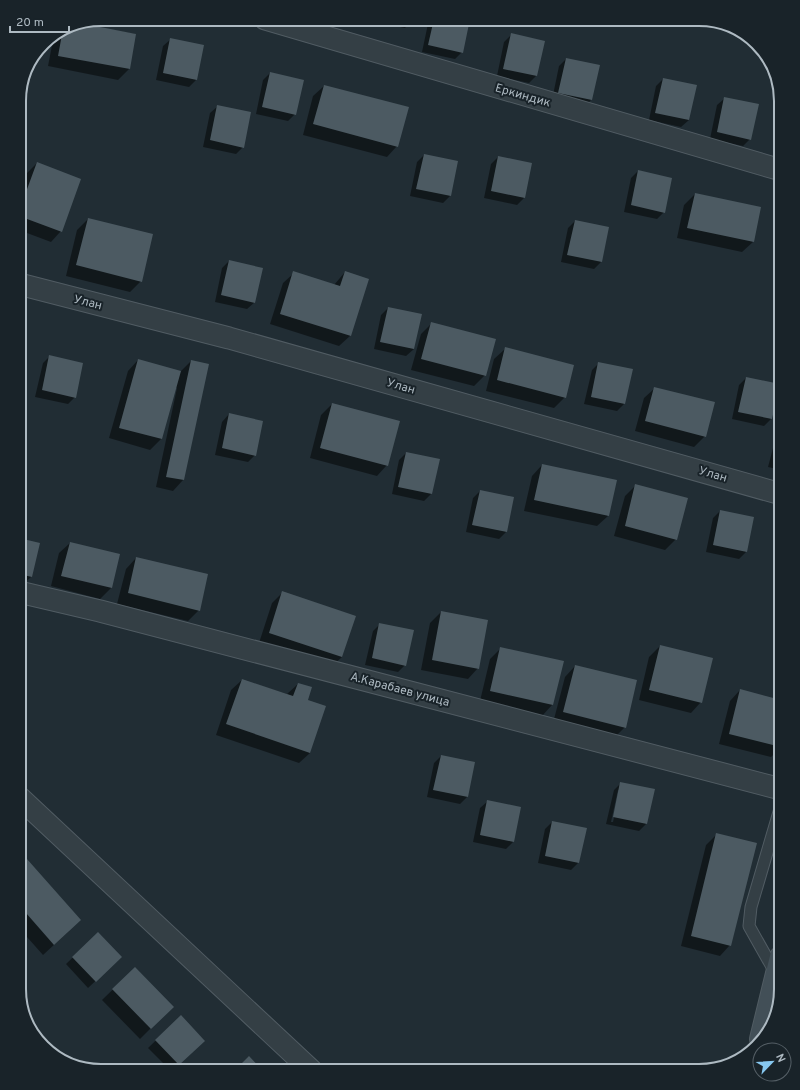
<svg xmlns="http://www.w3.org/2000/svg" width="800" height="1090" font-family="Overpass,sans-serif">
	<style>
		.shadow { fill: #0007; fill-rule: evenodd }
		.building { fill: #4c5a62 }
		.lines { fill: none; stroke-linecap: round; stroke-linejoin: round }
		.lane-casing { stroke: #515c63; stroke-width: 13 }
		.street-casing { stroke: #515c63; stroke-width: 23 }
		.secondary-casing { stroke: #515c63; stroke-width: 24 }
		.lane { stroke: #343f45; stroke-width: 11 }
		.street { stroke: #343f45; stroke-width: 21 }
		.secondary { stroke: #424f57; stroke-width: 22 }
		.labels { text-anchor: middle; stroke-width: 4; stroke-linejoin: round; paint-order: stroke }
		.street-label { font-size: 12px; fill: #aebac2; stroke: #192329 }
		.rim { fill: none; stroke: #aebac2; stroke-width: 2 }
	</style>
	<rect width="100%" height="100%" fill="#212d34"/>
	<path class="shadow" d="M292,19H332L325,26Z
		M373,19H413L405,28L372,21Z
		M429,19H469L462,52L455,59L422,52Z
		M78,24L135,34L129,69L118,80L48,66L54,35L70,25Z
		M511,35L536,76L529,83L497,76L504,42Z
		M171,39L196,80L189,87L156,80L163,46Z
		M566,59L591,100L584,107L552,100L559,66Z
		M270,73L295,114L288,121L256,114L263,80Z
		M663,79L689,120L681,127L649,120L656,86Z
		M324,86L397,146L387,157L303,135L313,96Z
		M725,98L750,139L743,146L710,139L717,105Z
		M218,106L243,147L236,154L203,147L210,113Z
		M781,149V158L779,157Z
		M424,155L450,196L443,203L410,196L417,162Z
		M498,157L524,198L517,205L484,198L491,164Z
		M37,163L61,231L51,242L19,230V194L26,174Z
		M638,171L664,212L657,219L624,212L631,178Z
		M695,194L753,242L742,252L677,238L684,205Z
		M88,219L141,281L130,292L66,276L77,230Z
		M575,221L601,262L594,269L561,262L568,228Z
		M229,261L255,302L247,309L215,302L222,268Z
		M345,272L350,336L339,346L270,324L283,283L294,273L334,285Z
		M388,308L414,349L406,356L374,349L381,315Z
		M432,323L485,375L474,386L411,370L421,334Z
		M505,349L565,397L554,408L486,391L494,359Z
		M50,356L75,397L68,404L35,397L43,363Z
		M138,360L180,372L191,361L208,365L183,480L173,491L156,487L177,388L175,387L161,439L150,450L109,438L128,371Z
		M599,363L624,404L617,411L584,404L592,370Z
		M746,378L771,419L764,426L732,419L739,385Z
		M655,388L705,436L694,447L635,431L644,398Z
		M332,404L387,465L377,476L310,458L321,415Z
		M229,414L255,455L248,462L215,455L222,422Z
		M781,430V470L768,467L777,433Z
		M406,453L431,494L424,501L392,494L399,460Z
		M542,465L608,516L597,526L524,511L532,476Z
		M636,485L676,539L665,550L614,536L625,496Z
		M480,491L506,532L499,539L466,532L473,498Z
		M720,511L746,552L739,559L706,552L713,518Z
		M19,539L31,577L20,587H19Z
		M70,543L119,555L111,588L100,599L51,586L59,553Z
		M136,558L199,610L188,621L117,604L126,569Z
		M282,593L342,657L331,667L259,643L272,603Z
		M441,612L478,668L468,679L421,670L430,623Z
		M380,624L405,665L398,672L365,665L373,631Z
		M660,646L701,702L691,713L639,700L649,657Z
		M501,648L562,662L552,705L542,716L480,701L490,659Z
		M575,666L625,727L614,738L553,723L565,677Z
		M242,680L287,694L298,684L307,700L310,753L299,763L216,735L231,690Z
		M740,690L781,747L771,757L719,744L730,701Z
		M441,756L474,763L467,797L460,804L427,797L434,763Z
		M621,783L646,824L639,831L606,824L614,790ZM618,790H620L613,822H611Z
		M488,801L513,842L506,849L473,842L480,808Z
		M552,822L578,863L571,870L538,863L545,829Z
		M717,834L730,945L720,956L681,946L706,845Z
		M19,851L69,931L43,955L19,928Z
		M98,933L121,957L88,988L66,964Z
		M135,968L172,1007L140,1039L102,1000Z
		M180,1017L204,1040L171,1071L148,1048Z"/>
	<path class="building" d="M404,19H414L413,22Z
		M434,19H470L463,53L428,45Z
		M80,23L136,34L130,69L58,56L63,29L70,25Z
		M511,33L545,41L537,76L503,69Z
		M170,38L204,45L197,80L163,73Z
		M566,58L600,65L592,100L558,93Z
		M270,72L304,80L296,115L262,107Z
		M663,78L697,85L689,120L655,113Z
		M324,85L409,107L398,147L313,124Z
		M724,97L759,104L751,140L717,132Z
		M217,105L251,112L244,148L210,140Z
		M424,154L458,161L451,196L416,189Z
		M498,156L532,163L525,198L491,191Z
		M37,162L81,179L62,232L19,216V211Z
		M638,170L672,178L665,213L631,205Z
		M695,193L761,207L754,242L687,228Z
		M88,218L153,234L142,282L76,265Z
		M575,220L609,227L602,262L567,255Z
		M229,260L263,268L255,303L221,295Z
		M293,271L340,286L345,271L369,279L351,336L280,314Z
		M388,307L422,314L414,349L380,342Z
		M431,322L496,339L486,376L421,359Z
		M505,347L574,365L566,398L497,380Z
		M49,355L83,363L76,398L42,390Z
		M138,359L181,371L162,439L119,428Z
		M191,360L209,364L184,480L166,477Z
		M598,362L633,369L625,404L591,397Z
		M746,377L780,384L772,419L738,412Z
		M654,387L715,402L706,437L645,421Z
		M332,403L400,421L388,466L320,448Z
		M229,413L263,421L256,456L222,448Z
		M406,452L440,459L432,494L398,487Z
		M542,464L617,480L609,516L534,500Z
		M635,484L688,498L677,540L625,526Z
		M480,490L514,497L507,532L472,525Z
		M720,510L754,517L747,552L713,545Z
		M19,538L40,543L32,577L19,574Z
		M70,542L120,554L112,588L61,576Z
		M136,557L208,574L200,611L128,593Z
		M282,591L356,616L342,657L269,633Z
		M441,611L488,620L479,669L432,660Z
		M379,623L414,630L406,666L372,658Z
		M660,645L713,658L702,703L649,690Z
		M500,647L564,661L553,705L490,691Z
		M575,665L637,680L626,728L563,712Z
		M242,679L293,696L298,683L312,687L308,700L326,706L310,753L226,724Z
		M740,689L781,700V747L729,734Z
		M441,755L475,762L468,797L433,790Z
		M620,782L655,789L647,824L613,817Z
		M487,800L521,807L514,842L480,835Z
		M552,821L587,828L579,863L545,856Z
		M716,833L757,843L731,946L691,936Z
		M19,850L81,920L54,945L19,905Z
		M98,932L122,957L96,982L72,957Z
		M135,967L174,1007L151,1029L112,989Z
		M181,1015L205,1041L179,1065L155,1040Z
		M249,1056L263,1071H234Z"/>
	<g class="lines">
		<defs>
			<path id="lane" d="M776,974L749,926L751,907L781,805"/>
			<path id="street" d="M265,19L781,170
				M19,284L229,338L781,494
				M19,592L100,611L781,789
				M19,797L312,1071"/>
			<path id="secondary" d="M761,1039L781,957"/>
		</defs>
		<use href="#lane" class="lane-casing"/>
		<use href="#street" class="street-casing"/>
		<use href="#secondary" class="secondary-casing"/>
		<use href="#lane" class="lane"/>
		<use href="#street" class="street"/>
		<use href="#secondary" class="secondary"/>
	</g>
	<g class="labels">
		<g class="street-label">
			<text transform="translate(523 95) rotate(16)" y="4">Еркиндик</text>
			<text transform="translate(88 302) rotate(14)" y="4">Улан</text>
			<text transform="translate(401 386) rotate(16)" y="4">Улан</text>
			<text transform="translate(713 474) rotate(16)" y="4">Улан</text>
			<text transform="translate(400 689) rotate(15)" y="4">А.Карабаев улица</text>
		</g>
	</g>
	<path d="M0 0H800V1090H0ZM101 26H699A75 75 0 0 1 774 101V989A75 75 0 0 1 699 1064H101A75 75 0 0 1 26 989V101A75 75 0 0 1 101 26Z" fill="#192329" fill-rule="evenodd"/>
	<path class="rim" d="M101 26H699A75 75 0 0 1 774 101V989A75 75 0 0 1 699 1064H101A75 75 0 0 1 26 989V101A75 75 0 0 1 101 26Z"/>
	<g transform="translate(772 1062) rotate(65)"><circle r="19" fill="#192329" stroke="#555f66"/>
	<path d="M0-3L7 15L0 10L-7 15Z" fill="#86c7ef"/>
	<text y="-6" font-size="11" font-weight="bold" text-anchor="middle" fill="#aebac2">N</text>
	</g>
	<path d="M10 26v6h59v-6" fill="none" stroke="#aebac2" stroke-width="2"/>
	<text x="16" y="26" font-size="12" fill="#aebac2" stroke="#192329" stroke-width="3" paint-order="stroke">20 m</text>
</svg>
